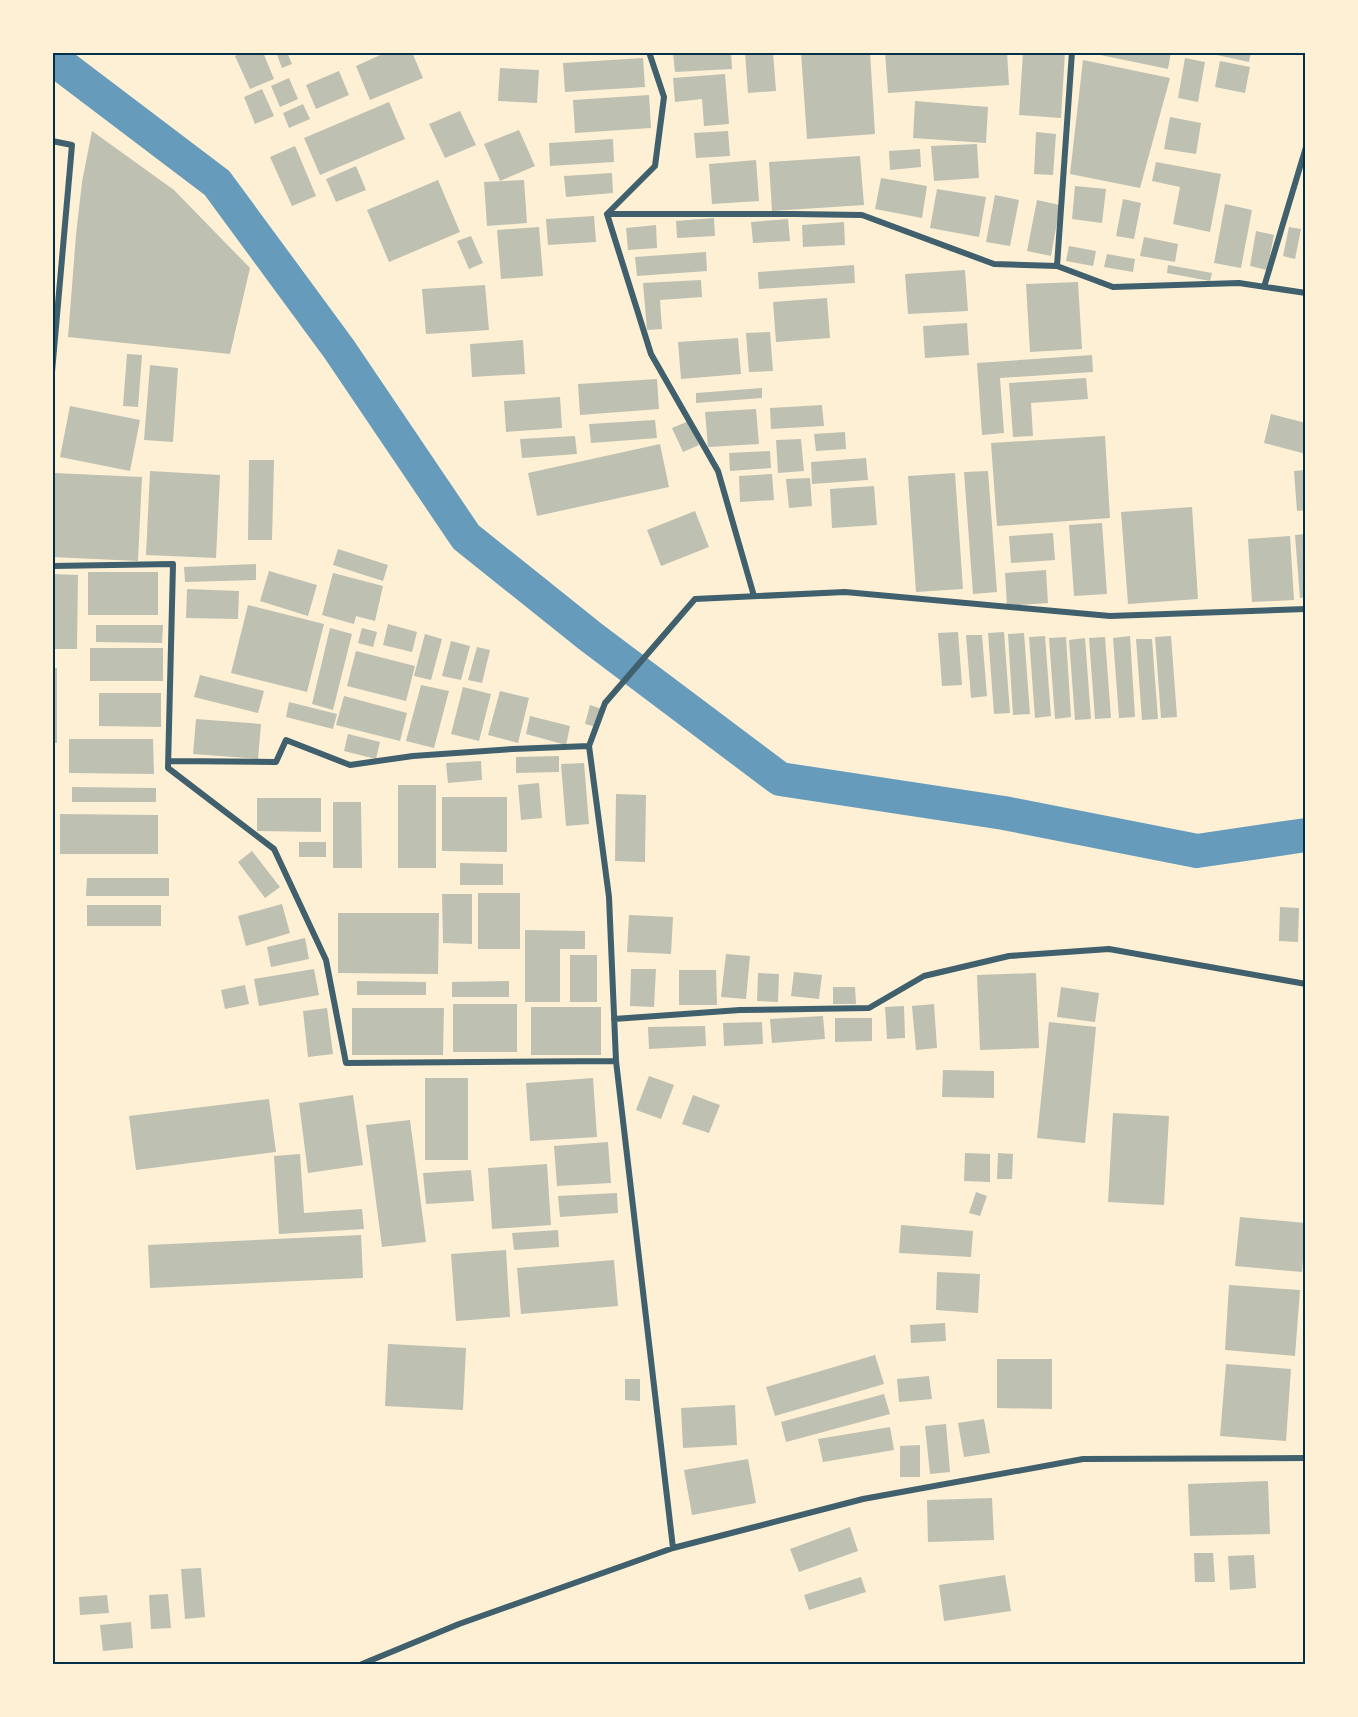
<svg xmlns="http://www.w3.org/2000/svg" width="1358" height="1717" font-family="'PT Sans Narrow',sans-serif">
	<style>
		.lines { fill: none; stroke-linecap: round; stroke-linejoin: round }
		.canal { stroke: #669bbc; stroke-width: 34 }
		.building { fill: #bec0b2 }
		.minor { stroke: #3f606c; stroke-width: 6 }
		.neatline { fill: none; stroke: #003049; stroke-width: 2 }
	</style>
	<rect width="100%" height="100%" fill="#fdf0d5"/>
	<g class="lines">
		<path class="canal" d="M52,58L217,183L339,349L466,537L591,637L780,779L1004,813L1197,851L1306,835"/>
	</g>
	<path class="building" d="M242,52H263L274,79L250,89L235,56Z
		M276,52H287L292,64L282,68Z
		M387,52H412L423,78L370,100L356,66Z
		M731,52L732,69L675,72L673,53Z
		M745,52H773L776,91L748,93Z
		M801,52H870L875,134L807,139Z
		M885,52H1007L1009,85L888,93Z
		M1023,52H1065L1061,118L1019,115Z
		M1086,52H1171L1168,69Z
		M1203,52H1251L1249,62Z
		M643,58L645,87L565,92L563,63Z
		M1185,58L1205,62L1198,102L1178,98Z
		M1083,60L1170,78L1140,188L1070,174Z
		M1220,61L1250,67L1245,93L1215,87Z
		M500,68L539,70L537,103L498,101Z
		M339,71L349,95L316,109L306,85Z
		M725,74L729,124L704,126L702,99L675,102L673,78Z
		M289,78L298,99L280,107L271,86Z
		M262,89L274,116L255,124L244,97Z
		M649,95L651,128L575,133L573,100Z
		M915,101L988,107L986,143L913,138Z
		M389,102L405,139L320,175L304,138Z
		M303,104L310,119L289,128L283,113Z
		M460,111L476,145L445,158L429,124Z
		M1170,117L1201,123L1196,154L1164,149Z
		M519,130L535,166L500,181L484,144Z
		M92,131L174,190L250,268L230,354L68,337L76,235L82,182Z
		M728,131L730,156L696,158L694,133Z
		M1036,132L1056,134L1053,175L1034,174Z
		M613,139L614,162L550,166L549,143Z
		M977,144L979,178L934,181L931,146Z
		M295,146L316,196L292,206L270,157Z
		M920,149L921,167L890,170L889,151Z
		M860,156L864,205L772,211L769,162Z
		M756,160L759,201L712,204L709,164Z
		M1156,162L1221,174L1210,232L1173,224L1180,187L1152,181Z
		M356,166L366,190L336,202L326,179Z
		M612,173L613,193L566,197L564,176Z
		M881,178L927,186L922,218L875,209Z
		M438,180L460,232L389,262L367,210Z
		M524,180L527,223L487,226L484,182Z
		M1075,186L1106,189L1102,223L1072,219Z
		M937,189L986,197L979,237L930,228Z
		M995,195L1019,200L1010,246L986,242Z
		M1123,199L1141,203L1134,239L1116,236Z
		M1037,200L1060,205L1051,256L1027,251Z
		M1225,204L1252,210L1241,268L1214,263Z
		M594,216L596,242L548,245L546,219Z
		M714,218L715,236L677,238L676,221Z
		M788,219L790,241L753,243L751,222Z
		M844,222L845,245L803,247L802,225Z
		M656,225L657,248L628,250L626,228Z
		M539,227L543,276L501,279L497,230Z
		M1289,227L1301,229L1295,259L1283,256Z
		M1256,231L1274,235L1267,270L1250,266Z
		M471,236L483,263L469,269L457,241Z
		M1144,237L1178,244L1175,262L1140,256Z
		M1069,246L1096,251L1093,266L1066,261Z
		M706,252L707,271L637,276L635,257Z
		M1107,254L1135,259L1133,272L1104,267Z
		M854,265L855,283L759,289L758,272Z
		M1168,265L1212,273L1210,281L1167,273Z
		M965,270L968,311L908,314L905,274Z
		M701,280L702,297L660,300L662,329L647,330L643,283Z
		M1078,282L1082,349L1030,352L1026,284Z
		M485,285L489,330L426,334L422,289Z
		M827,298L830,338L776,342L773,302Z
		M967,323L969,355L925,358L923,326Z
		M770,332L773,371L749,372L746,333Z
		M738,338L741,374L681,379L678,342Z
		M523,340L525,374L472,377L470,344Z
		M127,354L142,355L138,407L123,406Z
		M1092,355L1093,372L1000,378L1004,433L982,435L977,363Z
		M150,365L178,368L173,442L144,440Z
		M1086,378L1088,399L1031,403L1033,436L1013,437L1009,383Z
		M657,379L659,409L580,415L578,384Z
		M762,388V398L696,403V393Z
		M560,397L562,428L506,432L504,401Z
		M822,405L824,426L771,429L770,408Z
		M70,406L140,420L130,471L60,457Z
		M756,409L759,444L708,447L705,412Z
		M1271,414L1306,423V454L1264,443Z
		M655,420L657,438L591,443L589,424Z
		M689,421L699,445L683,452L672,428Z
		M845,432L846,449L816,451L814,434Z
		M575,436L577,454L522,458L520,439Z
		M1105,436L1110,518L997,526L991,443Z
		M801,439L804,471L778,473L776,440Z
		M660,444L669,487L537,516L528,473Z
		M770,451L771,468L730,471L729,453Z
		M866,458L868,480L812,484L811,462Z
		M249,460H274L272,540H248Z
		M1306,470V510L1297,511L1294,471Z
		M150,471L220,475L216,558L146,555Z
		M988,471L997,592L973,594L964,472Z
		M54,473L142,477L138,561L52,557Z
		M955,473L963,589L916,592L908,476Z
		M772,474L774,500L740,502L739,476Z
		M810,478L812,506L789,508L786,479Z
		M874,486L877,525L832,528L830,489Z
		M1192,507L1198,599L1128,604L1121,512Z
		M695,511L709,547L661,566L647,530Z
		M1102,523L1107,594L1074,596L1069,525Z
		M1053,533L1055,560L1011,563L1009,536Z
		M1306,534V597L1300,598L1295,535Z
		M1290,536L1294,600L1252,602L1248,539Z
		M338,549L388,565L383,581L333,565Z
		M256,564V580L185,582L184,567Z
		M1046,570L1048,603L1007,606L1005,573Z
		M269,571L317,585L308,616L260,601Z
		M88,572H158V615H88Z
		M333,573L383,586L375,621L356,616L354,624L322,615Z
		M52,574L78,575L77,649H52Z
		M187,589L239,591L238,619L186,618Z
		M248,605L324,624L307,692L231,673Z
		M388,624L417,632L412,652L383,645Z
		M96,625H163L162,643L96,642Z
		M330,628L352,634L333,710L312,704Z
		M362,628L377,632L373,647L358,643Z
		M958,632L962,685L942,686L938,633Z
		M1004,632L1010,713L994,714L988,633Z
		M1024,633L1030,714L1013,715L1008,634Z
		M425,634L442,639L431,680L414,676Z
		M966,635H982L987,696L971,698Z
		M1045,636L1051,716L1035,718L1029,637Z
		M1130,636L1135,717L1119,718L1113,638Z
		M1171,636L1177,717L1161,718L1155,637Z
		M1066,637L1071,717L1055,719L1049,638Z
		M1105,637L1111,718L1095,719L1089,638Z
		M1085,638L1091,719L1075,720L1069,640Z
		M1136,639H1152L1158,719L1142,720Z
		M451,641L470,646L461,680L442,676Z
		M477,647L490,650L482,683L468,680Z
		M90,648H163V681H90Z
		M356,651L415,666L406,701L347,686Z
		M52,668H57V743H52Z
		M200,675L264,691L258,713L194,697Z
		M421,685L449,691L434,748L406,741Z
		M463,687L491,694L479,741L451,734Z
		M500,691L529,698L518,743L488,735Z
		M99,693H161V727L99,726Z
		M344,696L407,713L400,741L336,725Z
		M289,702L337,714L333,729L286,717Z
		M590,705L602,709L597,727L585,724Z
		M530,716L570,726L566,745L526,734Z
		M196,719L261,724L258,759L193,754Z
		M348,734L380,742L376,759L344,751Z
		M69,739H153L154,774L69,773Z
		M559,756V772L516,773V757Z
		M481,761L482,780L448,783L446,763Z
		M584,763L589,824L566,826L561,764Z
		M539,783L542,818L521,820L518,785Z
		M398,785H436V868H398Z
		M72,787L156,788V802H72Z
		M616,794L646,795L645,862L615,861Z
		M442,797H507V852L442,851Z
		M257,798H321V832L257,831Z
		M333,802H361L362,868H333Z
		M60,814L158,815V854H60Z
		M299,842H326V857H299Z
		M252,851L280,887L265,898L238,862Z
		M460,863L503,864V885H460Z
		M87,878H169V896H86Z
		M478,893H520V949H478Z
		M442,894H472V944L443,943Z
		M282,904L290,933L246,946L238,916Z
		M87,905H161V926H87Z
		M1280,907L1299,908L1298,942L1279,941Z
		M338,913H439L438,974L338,973Z
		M629,915L673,917L671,954L627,952Z
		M525,930L585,931V949H560V1002H525Z
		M305,938L309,959L271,967L267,947Z
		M1304,943H1306V971H1303Z
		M726,954L750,956L746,999L721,997Z
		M570,955H597V1002H570Z
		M314,969L319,995L259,1006L254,979Z
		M631,969H656L654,1007L630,1006Z
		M679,970H716L717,1005H679Z
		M794,972L822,975L819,999L791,996Z
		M758,973L779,974L778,1002L757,1001Z
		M1036,973L1039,1048L980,1050L977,975Z
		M357,981L426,982V995H357Z
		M509,981V997H452V982Z
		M245,985L249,1004L225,1009L221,990Z
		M833,987H855L856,1004H833Z
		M1061,987L1099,993L1095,1022L1057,1017Z
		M453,1004H517V1052H453Z
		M934,1004L937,1048L916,1050L912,1006Z
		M904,1006L905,1038L887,1039L885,1007Z
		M531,1007H601V1055H531Z
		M327,1008L333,1054L308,1057L303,1011Z
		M352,1008H444L443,1055H352Z
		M823,1016L825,1039L772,1043L770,1019Z
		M835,1018H872V1041L835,1042Z
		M762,1022L763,1044L724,1046L723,1023Z
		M1049,1022L1096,1027L1085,1143L1037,1138Z
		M705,1026L706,1046L649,1049L648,1027Z
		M943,1070L994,1071V1098L942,1097Z
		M649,1076L674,1085L661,1119L636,1110Z
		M425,1078H468V1160H425Z
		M593,1078L597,1137L530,1141L526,1083Z
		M353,1095L363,1165L308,1173L299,1103Z
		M693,1095L720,1105L709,1133L682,1124Z
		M269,1099L276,1152L136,1170L129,1116Z
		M1113,1113L1169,1116L1164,1205L1108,1202Z
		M410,1120L426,1242L382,1247L366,1125Z
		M608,1142L611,1183L557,1186L554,1146Z
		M965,1153L990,1154V1182L964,1181Z
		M998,1153L1013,1154L1012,1179H997Z
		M300,1154L304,1213L362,1209L364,1229L279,1234L274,1156Z
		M547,1164L551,1225L492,1229L488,1168Z
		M471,1170L474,1201L426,1204L423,1173Z
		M976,1192L987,1196L980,1216L969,1213Z
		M617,1193L618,1213L560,1217L558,1196Z
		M1240,1217L1306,1223L1302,1272L1235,1266Z
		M901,1225L973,1231L971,1257L899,1253Z
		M558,1230L559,1247L514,1250L512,1233Z
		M361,1235L363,1278L150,1288L148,1245Z
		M506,1250L510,1317L456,1321L451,1254Z
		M614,1260L618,1306L521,1314L517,1268Z
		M937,1272L980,1274L978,1313L936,1310Z
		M1229,1285L1300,1290L1295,1356L1225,1350Z
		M945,1323L946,1341L911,1343L910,1325Z
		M388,1344L466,1348L463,1410L385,1406Z
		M875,1355L884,1384L775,1416L766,1387Z
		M997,1359H1052V1409L997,1408Z
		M1226,1364L1291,1369L1286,1441L1220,1436Z
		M929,1376L932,1399L899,1402L897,1379Z
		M625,1379H640V1401L625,1400Z
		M884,1394L890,1414L786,1442L781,1422Z
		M735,1405L737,1445L683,1448L681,1408Z
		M984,1419L990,1453L964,1457L958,1423Z
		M946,1424L950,1472L930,1474L925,1426Z
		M890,1427L894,1450L823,1462L818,1439Z
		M920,1445V1477H900V1446Z
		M748,1459L756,1503L692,1515L684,1470Z
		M1268,1481L1270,1534L1190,1536L1188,1484Z
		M992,1498L994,1540L928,1542L927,1500Z
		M850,1527L858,1551L799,1572L790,1549Z
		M1194,1553H1213L1215,1582H1195Z
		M1254,1555L1256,1588L1230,1590L1228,1556Z
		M201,1568L205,1617L185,1619L181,1569Z
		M1005,1575L1011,1611L944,1621L939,1585Z
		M861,1577L866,1592L809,1610L804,1595Z
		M168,1594L171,1628L151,1629L149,1595Z
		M107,1595L109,1613L80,1615L79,1597Z
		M131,1622L133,1648L103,1651L100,1625Z"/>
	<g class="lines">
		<path class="minor" d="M52,141L72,145L52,372
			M607,214L655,166L664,97L649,52
			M1057,266L1113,287L1239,283L1306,293
			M1264,287L1306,147
			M52,566L173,564L168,768L274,849L326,960L346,1063L616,1061L673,1548L863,1499L1083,1459L1306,1458
			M754,596L718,471L651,354L607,214H794L862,215L994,264L1057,266L1072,52
			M589,746L609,897L616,1061
			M169,761L276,762L286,740L350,765L413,756L513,749L589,746L605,703L695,599L845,592L1110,616L1306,609
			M614,1019L740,1010L869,1008L924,976L1009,956L1109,949L1306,984
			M362,1664L459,1624L673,1548"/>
	</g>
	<rect width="1358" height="1717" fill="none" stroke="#fdf0d5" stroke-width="108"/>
	<rect x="54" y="54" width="1250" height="1609" class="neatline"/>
</svg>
